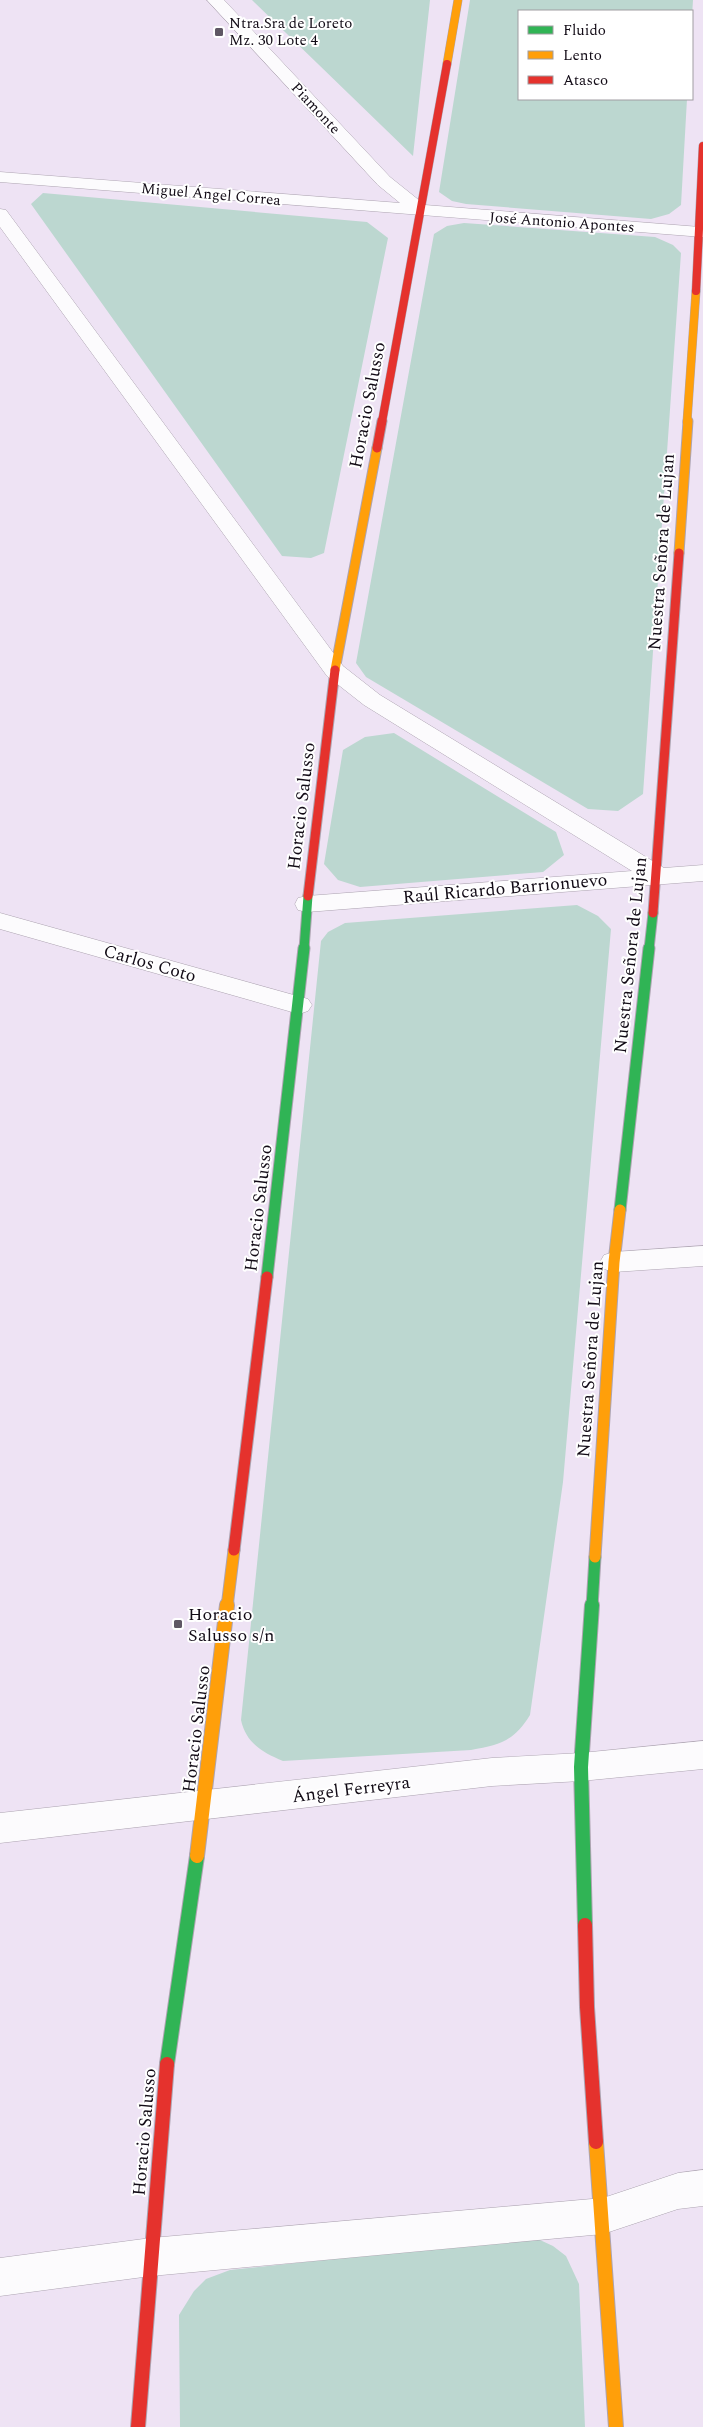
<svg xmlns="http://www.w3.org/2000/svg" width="703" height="2427" font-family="Spectral,serif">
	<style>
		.green { fill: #bcd7d0 }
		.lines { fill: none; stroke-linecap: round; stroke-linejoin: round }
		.street-casing { stroke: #ada4b1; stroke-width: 1 }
		.fast-far2-casing { stroke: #ada4b1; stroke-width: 11 }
		.fast-far1-casing { stroke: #ada4b1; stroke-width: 13 }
		.fast-casing { stroke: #ada4b1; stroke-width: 16 }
		.slow-far3-casing { stroke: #ada4b1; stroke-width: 9 }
		.slow-far2-casing { stroke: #ada4b1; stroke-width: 11 }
		.slow-far1-casing { stroke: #ada4b1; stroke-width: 13 }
		.slow-casing { stroke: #ada4b1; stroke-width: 16 }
		.jam-far3-casing { stroke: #ada4b1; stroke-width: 9 }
		.jam-far2-casing { stroke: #ada4b1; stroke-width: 11 }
		.jam-far1-casing { stroke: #ada4b1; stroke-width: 13 }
		.jam-casing { stroke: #ada4b1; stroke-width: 16 }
		.street { fill: #fcfbfd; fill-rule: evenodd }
		.fast-far2 { stroke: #30b455; stroke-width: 9 }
		.fast-far1 { stroke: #30b455; stroke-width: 11 }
		.fast { stroke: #30b455; stroke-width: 14 }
		.slow-far3 { stroke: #ff9f0a; stroke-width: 8 }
		.slow-far2 { stroke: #ff9f0a; stroke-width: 9 }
		.slow-far1 { stroke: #ff9f0a; stroke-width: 11 }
		.slow { stroke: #ff9f0a; stroke-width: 14 }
		.jam-far3 { stroke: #e5322d; stroke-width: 8 }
		.jam-far2 { stroke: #e5322d; stroke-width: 9 }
		.jam-far1 { stroke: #e5322d; stroke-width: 11 }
		.jam { stroke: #e5322d; stroke-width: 14 }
		.poi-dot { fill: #5f5764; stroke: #fff; stroke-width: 2 }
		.labels { text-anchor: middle; stroke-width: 4; stroke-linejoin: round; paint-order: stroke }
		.far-poi-label { font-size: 15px; fill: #120b16; stroke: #fff; text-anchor: start }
		.far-street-label { font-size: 15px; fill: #120b16; stroke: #fff }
		.street-label { font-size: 18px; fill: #120b16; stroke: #fff }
		.poi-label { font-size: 18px; fill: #120b16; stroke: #fff; text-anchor: start }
	</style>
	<rect width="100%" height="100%" fill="#eee3f4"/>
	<path class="green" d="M253,0H430L413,156L252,0Z
		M470,0H693L692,16V11H519V99H687L681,205L669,214L651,219L466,204L452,201L439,192Z
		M43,193L367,222L388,238L324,553L311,558L282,556L31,204Z
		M464,223L655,237L673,245L681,253L643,794L618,811L588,809L366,677L356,663L434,234L447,226Z
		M394,733L556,832L564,855L543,872L360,887L338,880L324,864L343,750L365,737Z
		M577,905L598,916L611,929L563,1482L530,1715C514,1741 500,1745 471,1750L283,1761C262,1752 246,1743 241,1720L321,941L328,932L345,923Z
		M517,2239L540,2240L553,2246L566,2256L579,2284L585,2427H180L179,2315L194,2291L206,2279L230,2270Z"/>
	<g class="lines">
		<defs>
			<path id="street" d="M207,0H224L390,177L425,205L700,227H703V237L0,182V172L400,203L378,185Z
				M0,209L6,210L343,666L380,695L664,868L703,865V881L307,912L298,910L295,904L298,898L307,896L632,871L364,705L327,676L0,227Z
				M0,913L308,999L312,1005L308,1011L299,1014L0,929Z
				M703,1246V1266L614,1272L604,1269L600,1262L604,1255L614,1252Z
				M703,1741V1769L581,1781L492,1786L0,1843V1813L492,1758L581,1753Z
				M703,2170V2206L678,2209L603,2234L151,2276L0,2296V2258L151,2238L603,2198L678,2173Z"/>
			<path id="fast-far2" d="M304,949L308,896
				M649,949L653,913"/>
			<path id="fast-far1" d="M620,1210L649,948
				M267,1277L304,948
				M592,1607L595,1557"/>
			<path id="fast" d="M585,1925L581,1767L592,1605
				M167,2064L197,1856"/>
			<path id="slow-far3" d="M447,64L458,0
				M687,422L696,291"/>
			<path id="slow-far2" d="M679,553L688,421
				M335,670L377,448"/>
			<path id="slow-far1" d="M595,1557L614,1262L620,1210
				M227,1607L234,1550"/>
			<path id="slow" d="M197,1856L227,1605
				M596,2142L616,2427"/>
			<path id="jam-far3" d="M696,291L703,146
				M382,422L447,64"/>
			<path id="jam-far2" d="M377,448L382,421
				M308,896L335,670
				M653,913L679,553"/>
			<path id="jam-far1" d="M234,1550L267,1277"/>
			<path id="jam" d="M585,1925L587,2007L596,2142
				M138,2427L167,2064"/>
		</defs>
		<use href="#street" class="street-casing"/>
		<use href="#fast-far2" class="fast-far2-casing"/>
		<use href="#fast-far1" class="fast-far1-casing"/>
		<use href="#fast" class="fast-casing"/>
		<use href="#slow-far3" class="slow-far3-casing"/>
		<use href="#slow-far2" class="slow-far2-casing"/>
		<use href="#slow-far1" class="slow-far1-casing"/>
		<use href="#slow" class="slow-casing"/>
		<use href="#jam-far3" class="jam-far3-casing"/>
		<use href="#jam-far2" class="jam-far2-casing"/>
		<use href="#jam-far1" class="jam-far1-casing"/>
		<use href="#jam" class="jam-casing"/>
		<use href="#street" class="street"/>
		<use href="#fast-far2" class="fast-far2"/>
		<use href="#fast-far1" class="fast-far1"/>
		<use href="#fast" class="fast"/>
		<use href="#slow-far3" class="slow-far3"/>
		<use href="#slow-far2" class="slow-far2"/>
		<use href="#slow-far1" class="slow-far1"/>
		<use href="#slow" class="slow"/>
		<use href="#jam-far3" class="jam-far3"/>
		<use href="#jam-far2" class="jam-far2"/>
		<use href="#jam-far1" class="jam-far1"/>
		<use href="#jam" class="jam"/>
	</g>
	<g class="poi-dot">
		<rect x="214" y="27" width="10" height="10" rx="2.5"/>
		<rect x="173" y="1619" width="10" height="10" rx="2.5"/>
	</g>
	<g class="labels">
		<g class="far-poi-label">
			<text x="229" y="28">Ntra.Sra de Loreto<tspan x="229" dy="17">Mz. 30 Lote 4</tspan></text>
		</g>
		<g class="far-street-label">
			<text transform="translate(316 108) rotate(47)" y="5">Piamonte</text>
			<text transform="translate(211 194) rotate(5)" y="5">Miguel Ángel Correa</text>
			<text transform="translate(562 222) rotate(4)" y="5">José Antonio Apontes</text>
		</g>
		<g class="street-label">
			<text transform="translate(367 405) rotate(-79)" y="6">Horacio Salusso</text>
			<text transform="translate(661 552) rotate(-86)" y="6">Nuestra Señora de Lujan</text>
			<text transform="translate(301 806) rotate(-83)" y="6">Horacio Salusso</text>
			<text transform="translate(505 888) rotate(-5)" y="6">Raúl Ricardo Barrionuevo</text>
			<text transform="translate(630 955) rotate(-84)" y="6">Nuestra Señora de Lujan</text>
			<text transform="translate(150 963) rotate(16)" y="6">Carlos Coto</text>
			<text transform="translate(258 1208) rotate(-83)" y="6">Horacio Salusso</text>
			<text transform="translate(590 1359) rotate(-86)" y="6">Nuestra Señora de Lujan</text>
			<text transform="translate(196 1729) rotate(-83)" y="6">Horacio Salusso</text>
			<text transform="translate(351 1789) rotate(-7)" y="6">Ángel Ferreyra</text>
			<text transform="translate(144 2132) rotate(-85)" y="6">Horacio Salusso</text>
		</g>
		<g class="poi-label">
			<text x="188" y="1620">Horacio<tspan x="188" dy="21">Salusso s/n</tspan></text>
		</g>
	</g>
	<rect x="518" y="10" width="175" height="90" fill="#ffffff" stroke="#a09da2"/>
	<rect x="528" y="26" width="25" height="8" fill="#30b455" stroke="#a09da2"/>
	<text x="563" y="35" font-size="15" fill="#120b16">Fluido</text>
	<rect x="528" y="51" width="25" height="8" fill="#ff9f0a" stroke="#a09da2"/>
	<text x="563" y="60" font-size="15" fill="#120b16">Lento</text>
	<rect x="528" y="76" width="25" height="8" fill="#e5322d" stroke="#a09da2"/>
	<text x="563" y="85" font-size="15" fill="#120b16">Atasco</text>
</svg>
